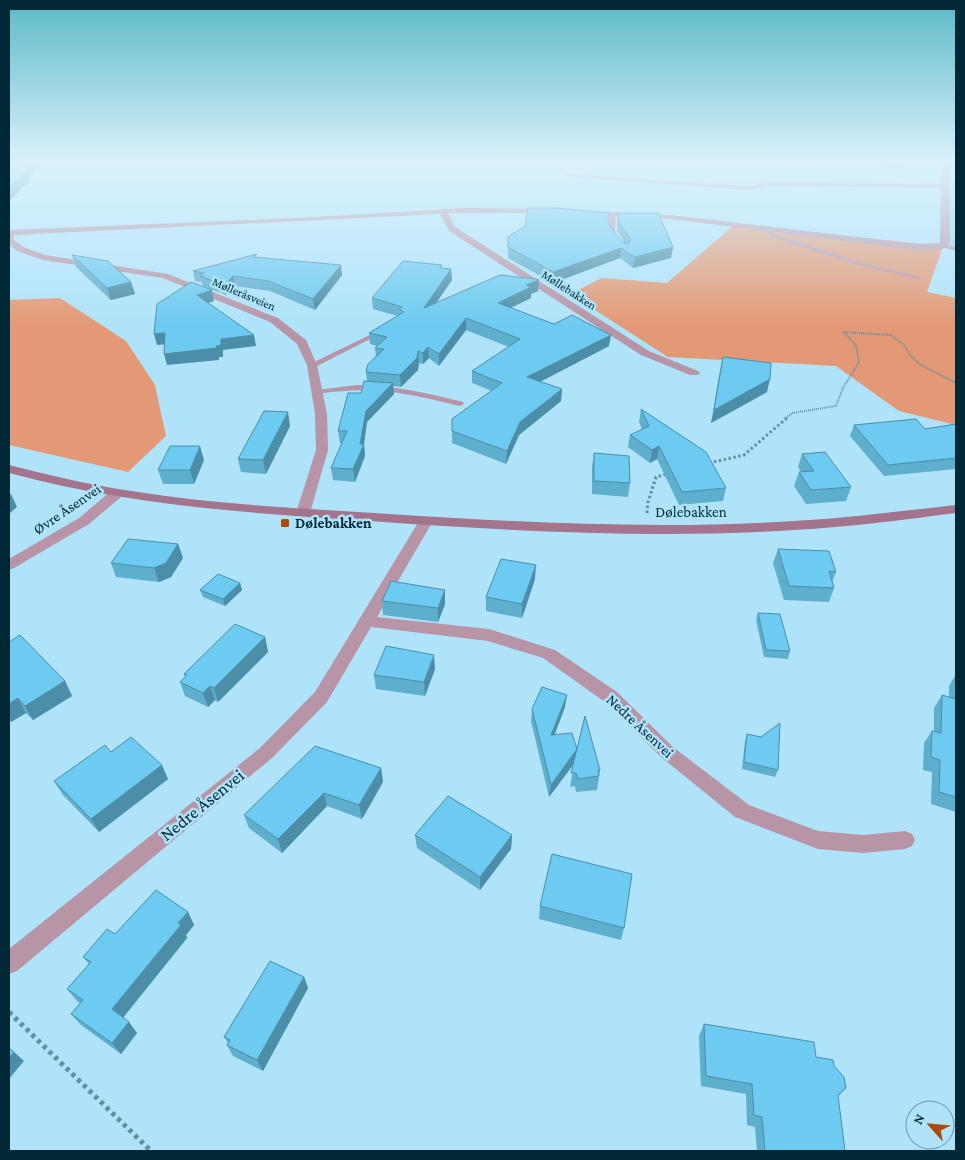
<svg xmlns="http://www.w3.org/2000/svg" width="965" height="1160" font-family="'Crimson Pro',serif">
	<style>
		.built { fill: #9cd5ed }
		.green { fill: #e39975 }
		.lines { fill: none; stroke-linecap: round; stroke-linejoin: round }
		.path-far2 { stroke: #6190a4; stroke-width: 2; stroke-dasharray: 1 1; stroke-linecap: butt }
		.path-far1 { stroke: #6190a4; stroke-width: 3; stroke-dasharray: 2.5 2.5; stroke-linecap: butt }
		.path { stroke: #6190a4; stroke-width: 5; stroke-dasharray: 4 4; stroke-linecap: butt }
		.service { fill: #b795a6; fill-rule: evenodd }
		.minor { fill: #b795a6; fill-rule: evenodd }
		.secondary { fill: #a4738c; fill-rule: evenodd }
		.wall { fill: #5eaece }
		.shaded-wall { fill: #4c8da8 }
		.building { fill: #6dcaf0; stroke: #4c8da8 }
		.poi-dot { fill: #ab4a05; stroke: #afe3fa; stroke-width: 2 }
		.labels { text-anchor: middle; stroke-width: 5; stroke-linejoin: round; paint-order: stroke }
		.far-street-label { font-size: 12px; fill: #002837; stroke: #afe3fa }
		.street-label { font-size: 15px; fill: #002837; stroke: #afe3fa }
		.poi-label { font-size: 15px; font-weight: bold; fill: #002837; stroke: #afe3fa; text-anchor: start }
		.near-street-label { font-size: 18px; fill: #002837; stroke: #afe3fa }
	</style>
	<rect width="100%" height="100%" fill="#afe3fa"/>
	<path class="built" d="M945,176L956,178V248L943,246Z"/>
	<path class="green" d="M734,225C804,234 874,238 943,246L927,292L956,298V425L899,411L836,366L668,357L570,294L602,278L667,283Z
		M60,298L126,341L155,385L166,436L128,472L9,445V300Z"/>
	<g class="lines">
		<path class="path-far2" d="M786,418L792,413L836,406L843,388L859,362L856,345L843,332L891,335L905,346L910,355L919,364L956,383"/>
		<path class="path-far1" d="M709,463L744,455L788,417
			M647,513L648,502L656,477L667,474"/>
		<path class="path" d="M9,1012L151,1151"/>
		<path class="service" d="M555,162H559L560,167L566,172L575,175L748,186L769,182L945,184L948,186L945,188L769,186L748,190L575,177C565,175 556,173 555,162Z
			M613,212L616,214L615,232L619,240L616,242L614,241L609,232L610,214Z
			M763,228H767L775,235L859,262L921,277L918,279L855,264L771,237L763,230Z
			M943,244L956,247V251L941,247V245Z
			M380,330L382,331V333L315,367L308,365Z
			M356,385C393,385 427,393 463,402L464,404L460,406C406,393 374,385 317,394L313,392L317,390Z"/>
		<path class="minor" d="M941,162H949L950,242L943,249L917,250L671,219L589,215L585,213L589,211L671,215L917,244L940,243Z
			M464,208L552,209V213H448L455,227L649,351L698,371L700,373L698,375H690L641,355L449,231L440,214L14,235V240L23,247L45,255L168,274L278,318L306,340L317,365L327,414L328,450L310,513L308,516H298L296,513L316,450L315,414L307,365L297,344L270,322L163,278L43,260L17,251L9,244V230L297,218Z
			M116,490L121,491L123,494L121,497L89,524L14,568L9,570V559L79,518L111,491Z
			M426,517L431,518L433,521L377,617L489,629L555,650L617,692L673,747L749,805L818,831L863,835L905,831L912,834L915,840L912,846L905,849L863,853L818,849L735,817L661,757L605,702L543,658L488,641L371,627L327,702L272,758L17,971L9,974V949L260,748L315,692L419,521L421,518Z"/>
		<path class="secondary" d="M9,465C49,475 89,485 131,491C211,504 293,508 374,513C513,522 654,530 794,521C848,518 902,511 956,505V513C902,520 849,527 794,530C653,539 510,531 369,521C247,513 127,505 9,473Z"/>
	</g>
	<path class="wall" d="M858,162H904L901,169Z
		M618,213L673,247L671,258L633,268L620,258L553,283L508,258V237L608,223L623,243L625,244L617,231Z
		M72,255L131,282L135,294L111,300L76,267Z
		M258,258L342,275L315,310L270,291L235,286L226,295L203,286L202,282L195,281L193,271Z
		M442,268L451,269L452,280L436,303L538,291L531,294V298L511,308L609,346L540,382L562,389L561,401L519,435L506,464L452,443V419L492,391L472,383V371L509,347L466,330L439,366L429,358L423,364L419,363L418,370L401,387L393,386L394,394L367,422L364,444L365,456L355,482L333,480L331,468L342,443H340L338,431L361,393L367,381L366,372L376,357L375,348L377,346L370,344L369,333L398,316L373,309L372,298Z
		M723,357L767,392L711,423L720,370Z
		M641,409L726,488L723,501L679,505L657,459L650,463L628,447L630,435L642,429L639,422Z
		M956,424V469L884,476L850,436L854,425L925,429Z
		M290,426L266,474L241,472L238,459Z
		M594,453L630,483L628,497L592,494V467Z
		M802,454L851,487L846,501L806,504L794,486L799,472H801L798,467Z
		M204,460L194,484H163L158,470Z
		M178,544L183,558L171,577L159,582L116,577L111,563Z
		M778,549L836,572L832,582L834,588L829,602L784,600L773,563Z
		M535,579L522,618L486,611V597Z
		M240,583L242,590L225,606L203,597L200,590Z
		M382,601L445,604L438,622L383,615Z
		M758,613L790,651L788,659L764,657L756,620Z
		M265,637L268,652L218,702L215,700L208,707L185,696L180,682L185,677L184,674Z
		M9,642L65,681L72,696L33,720L26,713L11,722L9,719Z
		M435,669L425,696L376,689L374,675Z
		M956,674V812L931,804L932,772L923,770L924,743L932,731H934V708L942,695L949,697V686Z
		M565,707L554,735L577,749L600,770L597,790L576,792L575,786L570,787L574,764L549,797L531,721L532,709Z
		M747,734L778,770L775,777L742,769L745,741Z
		M111,752L168,779L99,832L63,795L54,781Z
		M381,768L383,782L362,819L327,806L282,853L249,828L244,815Z
		M415,835H512L511,849L480,890L417,848Z
		M540,906L624,928L621,940L539,919Z
		M188,912L194,925L186,935L187,938L123,1018L137,1033L121,1054L81,1025L71,1014L80,1003L77,1001L67,989L89,964L83,957L115,934Z
		M304,977L308,988L263,1071L233,1056L227,1045L228,1043L224,1037Z
		M704,1024L816,1057L834,1066L846,1088L838,1096L845,1151H757L755,1127L747,1125L746,1094L701,1086L699,1036Z"/>
	<path class="shaded-wall" d="M32,162H43L30,176L31,179L9,201V188L24,170Z
		M673,247L671,258L633,268L635,257Z
		M621,248L620,258L553,283V272Z
		M341,265L342,275L315,310L313,299Z
		M451,269L452,280L425,319L424,308Z
		M233,276L235,286L226,295L224,285Z
		M539,280L538,291L531,294V298L497,314L498,303L526,285Z
		M131,282L135,294L111,300L107,288Z
		M212,290L214,301L199,306L197,295Z
		M466,318V330L439,366V354Z
		M165,333L168,344L157,345L154,334Z
		M254,335L256,346L223,350V357H219V360L167,365L164,354L216,346L221,339Z
		M611,335L609,346L526,389L527,377Z
		M428,347L429,358L423,364V353Z
		M418,351L419,363L418,370L401,387L400,375Z
		M770,379L767,392L711,423L714,410Z
		M393,383L394,394L367,422L364,444L365,456L355,482L353,469L360,444L366,411Z
		M562,389L561,401L519,435L506,464L507,451L520,422Z
		M288,412L290,426L266,474L263,460Z
		M200,446L204,460L194,484L190,470Z
		M659,446L657,459L650,463L652,450Z
		M11,494L17,507L9,514V495Z
		M178,544L183,558L171,577L159,582L154,568Z
		M536,565L535,579L522,618V604Z
		M240,583L242,590L225,606L223,599Z
		M445,590V604L438,622V608Z
		M265,637L268,652L218,702L214,688Z
		M434,655L435,669L425,696L424,682Z
		M65,681L72,696L33,720L25,706Z
		M210,686L215,700L208,707L203,693Z
		M567,695L565,707L550,747L551,735Z
		M18,698L26,713L11,722L9,717V704Z
		M577,749L575,762L549,797L551,785Z
		M162,765L168,779L99,832L91,819Z
		M381,768L383,782L362,819L359,805Z
		M324,793L327,806L282,853L278,839Z
		M512,835L511,849L480,890V877Z
		M188,912L194,925L186,935L187,938L120,1021L112,1009Z
		M304,977L308,988L263,1071L257,1060Z
		M129,1022L137,1033L121,1054L112,1043Z
		M14,1052L24,1061L9,1079V1058Z"/>
	<path class="building" d="M9,162H32L24,170H28L9,188Z
		M528,208H557L609,213L608,223L623,243L628,244L631,240L618,221V213H658L673,247L635,257L621,248L553,272L508,247V237L525,226Z
		M257,254L253,257L341,265L313,299L268,281L233,276L224,285L200,276L204,273L193,271Z
		M72,255L108,261L131,282L107,288Z
		M403,261L442,265L440,268L451,269L424,308L500,275L536,279L539,280L526,285L531,287L498,303L554,324L572,315L611,335L527,377L562,389L520,422L507,451L452,431V419L502,383L472,371L520,339L466,318L439,354L428,347L423,353L418,351L417,358L400,375L366,372L368,364L384,349L375,348L387,337L369,333L404,312L399,309L402,307L372,298Z
		M191,282L212,290L197,295L254,335L221,339V345L216,346L217,348L164,354L165,333L154,334L157,304Z
		M723,357L771,363L770,379L714,410Z
		M364,381L393,383L366,411L360,444H364L353,469L331,468L347,431H338L348,393H361Z
		M641,409L706,452L726,488L682,492L659,446L652,450L630,435L649,426Z
		M264,411L288,412L263,460L238,459Z
		M916,419L925,429L956,424V458L888,465L854,425Z
		M170,446H200L190,470H158Z
		M825,452L851,487L811,490L799,472L814,471L802,454Z
		M594,453L629,456L630,483L594,481Z
		M128,539L178,544L166,563L154,568L111,563Z
		M778,549L829,551L836,572L829,571L834,588L789,586Z
		M501,559L536,565L522,604L486,597Z
		M218,574L240,583L223,599L200,590Z
		M391,581L445,590L438,608L382,601Z
		M758,613L780,614L790,651L766,650Z
		M235,624L265,637L214,688L210,686L203,693L180,682L187,675L184,674Z
		M20,635L65,681L25,706L18,698L9,704V642Z
		M386,646L434,655L424,682L374,675Z
		M956,677V797L939,792L940,760L931,757L932,731L941,733L942,695L956,699Z
		M542,687L567,695L551,735L572,733L577,749L551,785L532,709Z
		M585,716L600,770H598L599,776L578,779L576,773H571Z
		M780,723L778,770L744,762L747,734L761,737Z
		M131,737L162,765L91,819L54,781L105,745L111,752Z
		M315,746L381,768L359,805L324,793L278,839L244,815Z
		M448,796L512,835L480,877L415,835Z
		M552,854L632,874L624,928L540,906Z
		M156,890L188,912L178,923L181,925L112,1009L129,1022L112,1043L71,1014L83,1000L67,989L91,962L83,957L107,929L115,934Z
		M270,961L304,977L257,1060L227,1045L230,1040L224,1037Z
		M704,1024L814,1042L816,1057L833,1060L834,1066L844,1077L846,1088L838,1095L845,1151H765L762,1117L754,1115L752,1084L706,1076Z
		M9,1048L14,1052L9,1058Z"/>
	<linearGradient id="sky" x2="0" y2="1"><stop stop-color="#5cb9c6"/><stop offset="0.5" stop-color="#dbf2fd"/><stop offset="1" stop-color="#dbf2fd" stop-opacity="0"/></linearGradient>
	<rect width="965" height="325" fill="url(#sky)"/>
	<rect class="poi-dot" x="280" y="518" width="10" height="10" rx="2.5"/>
	<g class="labels">
		<g class="far-street-label">
			<text transform="translate(569 290) rotate(33)" y="4">Møllebakken</text>
			<text transform="translate(244 294) rotate(23)" y="4">Mølleråsveien</text>
		</g>
		<g class="street-label">
			<text transform="translate(67 509) rotate(-34)" y="5">Øvre Åsenvei</text>
			<text x="691" y="517">Dølebakken</text>
			<text transform="translate(640 726) rotate(43)" y="5">Nedre Åsenvei</text>
		</g>
		<g class="poi-label">
			<text x="295" y="528">Dølebakken</text>
		</g>
		<g class="near-street-label">
			<text transform="translate(202 805) rotate(-39)" y="6">Nedre Åsenvei</text>
		</g>
	</g>
	<rect width="965" height="1160" fill="none" stroke="#002837" stroke-width="20"/>
	<g transform="translate(930 1125) rotate(297)"><circle r="24" fill="#afe3fa" stroke="#6998ac"/>
	<path d="M0-4L9 19L0 12L-9 19Z" fill="#ab4a05"/>
	<text y="-8" font-size="14" font-weight="bold" text-anchor="middle" fill="#002837">N</text>
	</g>
</svg>
